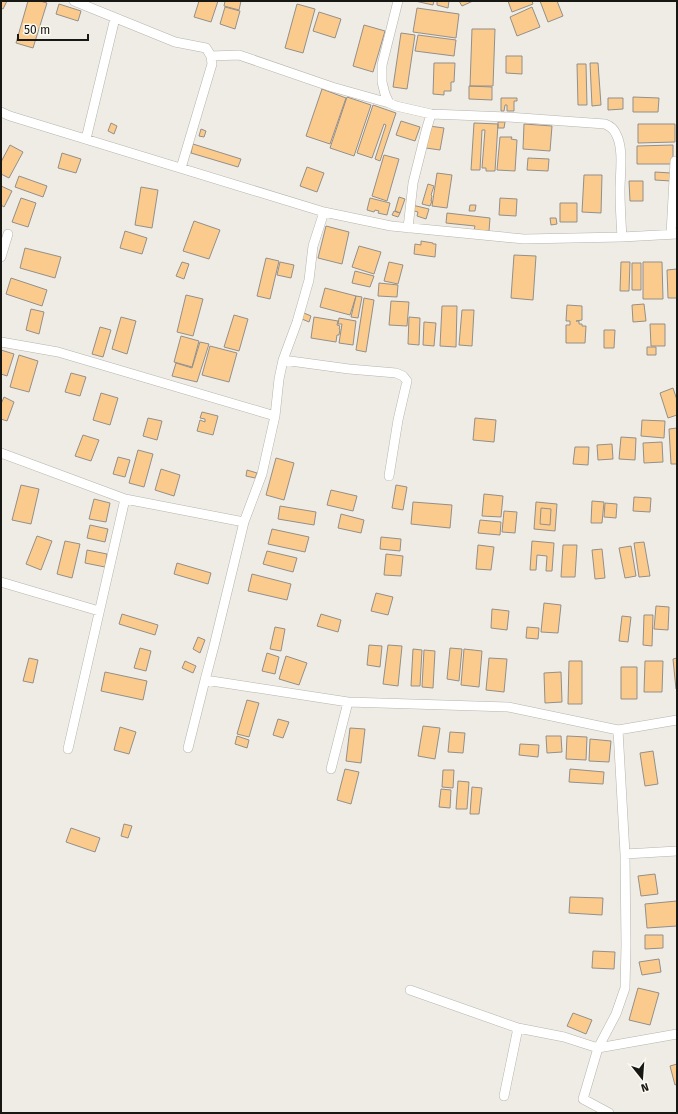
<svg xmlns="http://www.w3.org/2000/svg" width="678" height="1114" font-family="'Fira Sans',sans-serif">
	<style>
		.building { fill: #fbcb8d; stroke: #948f89 }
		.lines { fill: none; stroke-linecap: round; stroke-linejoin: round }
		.street-casing { stroke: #b5b4ac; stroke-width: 10 }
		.street { stroke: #fff; stroke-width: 9 }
	</style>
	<rect width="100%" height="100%" fill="#eeece4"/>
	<path class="building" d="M1,1H7L3,9L1,8Z
		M28,1H40L47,3L33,48L16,43Z
		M199,1H218L211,22L194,17Z
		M225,1H241L239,10L224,6Z
		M415,1H434L433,5Z
		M437,1H449L448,8L437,5Z
		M459,1H473L462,6Z
		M508,1H532L533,4L512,12Z
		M540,1H557L563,16L548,22Z
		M59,4L81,11L78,21L56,14Z
		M297,4L315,9L303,53L285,48Z
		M225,7L240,11L235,29L220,24Z
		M532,7L540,27L517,36L510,17Z
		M417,8L459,14L456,38L413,32Z
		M319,12L341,19L335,38L313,31Z
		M364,25L385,31L373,72L353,66Z
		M472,29H495L493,86H470Z
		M401,33L415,35L407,89L393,87Z
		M418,35L456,40L454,56L415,51Z
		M506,56H522V74L506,73Z
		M434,63H455L454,82H451V91H444V95L433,94Z
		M590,63H598L601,105L592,106Z
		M577,64H586L587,105H578Z
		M469,86L492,87V100L469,99Z
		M322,89L346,98L330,144L306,136Z
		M347,97L371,105L354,156L330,148Z
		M633,97L659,98L658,112H633Z
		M501,98H517V101H514V111H507V105H505L504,111H501Z
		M608,98H623V109L608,110Z
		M373,105L396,113L380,161L375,159L386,125L384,124L372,158L357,153Z
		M401,121L420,127L415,141L396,135Z
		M498,122H505L504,128H498Z
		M111,123L117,126L114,134L108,131Z
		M474,123L498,124L495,171H486V168H482L485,130H482L480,170H471Z
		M524,124L552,126L550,151L523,149Z
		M638,124H675V142L638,143Z
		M429,126L444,128L440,150L426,148Z
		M201,129L206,131L204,137L199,136Z
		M500,137H512L511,139L517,140L515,171L497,170Z
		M193,144L241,159L238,167L191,153Z
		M10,145L23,152L9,178L1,174V162Z
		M673,145V164H637V146Z
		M62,153L81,159L76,173L58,168Z
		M384,155L399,159L387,201L372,196Z
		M528,158L549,159L548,171L527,170Z
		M307,167L324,173L317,192L300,186Z
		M655,172L671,173V181L655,180Z
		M437,173L452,175L447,208L432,206Z
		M584,175H602L601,213L582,212Z
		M19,176L47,186L43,197L15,187Z
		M629,181H643V201H630Z
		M428,184L434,186L431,195L432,196L431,201H432L430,206L422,204Z
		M1,186L12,191L4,207L1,205Z
		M141,187L158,190L152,228L135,225Z
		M399,197L405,199L400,213L395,211Z
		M21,198L36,203L28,227L12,222Z
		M370,198L390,203L387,215L378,213L379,211L375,210L374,212L367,210Z
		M500,198L517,199L516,216L499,215Z
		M560,203H577V222H560Z
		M412,205L429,209L426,219L417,216L418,212L411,210Z
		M470,205H476L475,211H469Z
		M394,211L400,213L398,217L392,215Z
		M447,213L490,218L489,231L474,230L475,226L446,223Z
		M550,218H556L557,224L551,225Z
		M194,221L220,230L209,259L183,251Z
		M326,226L349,232L342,264L318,258Z
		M125,231L147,238L142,254L120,248Z
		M421,241L433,243V244H436L435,257L414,254L415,244L421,245Z
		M359,246L381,252L374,274L352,267Z
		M25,248L61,257L55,278L20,268Z
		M514,255L536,256L533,300L511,298Z
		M266,258L279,261L270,299L257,296Z
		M182,262L189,264L184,279L176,276Z
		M280,262L294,265L291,278L277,275Z
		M389,262L403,265L398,284L384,281Z
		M621,262H630L629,291H620Z
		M643,262H662L663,299H643Z
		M632,263H641V290H632Z
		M677,269V298H668L667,270Z
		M355,271L374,276L370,287L352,283Z
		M11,278L47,290L42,306L6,294Z
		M379,283L398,285L397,297L378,296Z
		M325,288L356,296L350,315L320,307Z
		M186,295L203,299L193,336L177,332Z
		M356,296L362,297L358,318L351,317Z
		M364,298L374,300L366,352L356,350Z
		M391,301L409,302L407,326L389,325Z
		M644,304L646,321L633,322L632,305Z
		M567,305L582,306V320L576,321H579V324H582V326H586L585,343H566V325H570V321H566Z
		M442,306H457L456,347L440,346Z
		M31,309L44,312L39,334L26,330Z
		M462,310H474L472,346L459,345Z
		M304,313L311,316L309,322L302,319Z
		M234,315L248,319L239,351L224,347Z
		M121,317L136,321L127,354L112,349Z
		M314,317L338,321L337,325L340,326L339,329H340L339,335H337L336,342L311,338Z
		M409,317L420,318L419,345L408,344Z
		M339,318L356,321L353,345L339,343L342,324H338Z
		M424,322L436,323L434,346L423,345Z
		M650,324H665V346H651Z
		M100,327L111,330L103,357L92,354Z
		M604,330H615L614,348H604Z
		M181,336L199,341L192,367L174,362Z
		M200,342L209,344L197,382L172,376L176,363L192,368Z
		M210,346L237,353L229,382L202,375Z
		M647,347H656V355H647Z
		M1,350L14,354L7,376L1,374Z
		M19,355L38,361L29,392L10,387Z
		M71,373L86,377L80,396L65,392Z
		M673,388L677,400V415L668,418L660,393Z
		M101,393L118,398L110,425L93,420Z
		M4,397L14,402L7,421L1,419V404Z
		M202,412L218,416L213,435L197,431L200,420L205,422V419L200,418Z
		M148,418L162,421L157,440L143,436Z
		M475,418L496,420L494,442L473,440Z
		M642,420L665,421L664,438L641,436Z
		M677,428V464H671L669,429Z
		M83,435L99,440L91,461L75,456Z
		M621,437L636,438L635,460L619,459Z
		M662,442L663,462L644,463L643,443Z
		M612,444L613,459L598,460L597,445Z
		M575,447H589L588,465L573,464Z
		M138,450L153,454L144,487L129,483Z
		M118,457L130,460L125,477L113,474Z
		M276,458L294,463L284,500L266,495Z
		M161,469L180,475L174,496L155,490Z
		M247,470L257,473L255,478L246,476Z
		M21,485L39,489L31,524L12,520Z
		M396,485L407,487L403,510L392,508Z
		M331,490L357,496L353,511L327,505Z
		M484,494L503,496L501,517L482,516Z
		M634,497L651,498L650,512L633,511Z
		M94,499L110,503L106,522L89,519Z
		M592,501L604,502L602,523H591Z
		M413,502L452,505L450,528L411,524Z
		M536,502L557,504L555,531L534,529Z
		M605,503L617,504L616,518L604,517Z
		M280,506L316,512L314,525L278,519Z
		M541,508L551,509L550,525L540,524Z
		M504,511L517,512L515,533L502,532Z
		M341,514L364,520L361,533L338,528Z
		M480,520L501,522L500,535L478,533Z
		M90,525L108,529L105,542L87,538Z
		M272,529L309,537L305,552L268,544Z
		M37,536L52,541L41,570L26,564Z
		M381,537L401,539L400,551L380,549Z
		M65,541L80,544L72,578L57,574Z
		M532,541L554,543L552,571H546L547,556L537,555L536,570H530Z
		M644,542L650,576L639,577L634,543Z
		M478,545L494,547L491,570L476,569Z
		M563,545H577L575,577H561Z
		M631,546L636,576L625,578L619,548Z
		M602,549L605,578L595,579L592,550Z
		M87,550L107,554L105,567L85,563Z
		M267,551L297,558L293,572L263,564Z
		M386,554L403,556L401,576L384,575Z
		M177,563L211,573L208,584L174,574Z
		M252,574L291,584L287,600L248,591Z
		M376,593L393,597L388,615L371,611Z
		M544,603L561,605L558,633L541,632Z
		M656,606L669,607L668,630L654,629Z
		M492,609L509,611L507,630L491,628Z
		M122,614L158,625L155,635L119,624Z
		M321,614L341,620L338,632L317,626Z
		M644,615H653L652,646L643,645Z
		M622,616L631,617L628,642L619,641Z
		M275,627L285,629L281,651L270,649Z
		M527,627L539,628L538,639L526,638Z
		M198,637L205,640L200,653L193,649Z
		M369,645L382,646L380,667L367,665Z
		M388,645L402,646L398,686L383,684Z
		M140,648L151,651L146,671L134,668Z
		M450,648L462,649L459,681L447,679Z
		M413,649L422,650L420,686H411Z
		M464,649L482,651L479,687L461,685Z
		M424,650L435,651L433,688L422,687Z
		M267,653L279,657L275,674L262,671Z
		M286,656L307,663L299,685L279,679Z
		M29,658L38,660L33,683L23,681Z
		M489,658L507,659L504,692L486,690Z
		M677,658V689H676L673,659Z
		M185,661L196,666L193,673L182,668Z
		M569,661H582V704H568Z
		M645,661H663L662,692H644Z
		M621,667H637V699H621Z
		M105,672L147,681L143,700L101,691Z
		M561,672L562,702L545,703L544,673Z
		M247,700L259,703L249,737L237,734Z
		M278,719L289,722L283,738L273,735Z
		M423,726L440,728L435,759L418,756Z
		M120,727L136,732L129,754L114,750Z
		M350,728L365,729L361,763L346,761Z
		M450,732L465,733L463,753L448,752Z
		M237,736L249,740L247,748L235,744Z
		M546,736H561L562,752L547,753Z
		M567,736L587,737L586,760L566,759Z
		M590,739L611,741L609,762L589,761Z
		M520,744L539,745L538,757L519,755Z
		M653,751L658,784L645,786L640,753Z
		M345,769L359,772L351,804L337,800Z
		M570,769L604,772L603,784L569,782Z
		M443,770H454L453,788L442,787Z
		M458,781L469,782L467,809H456Z
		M472,787L482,788L479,814H470Z
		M441,789L451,790L450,808L439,807Z
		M124,824L132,826L128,838L121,836Z
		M71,828L100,838L95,852L66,842Z
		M655,874L658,894L641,896L638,876Z
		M570,897L603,898L602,915L569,913Z
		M677,901V926L647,928L645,904Z
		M645,935H663V948L645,949Z
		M593,951L615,952L614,969L592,968Z
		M659,959L661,972L642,975L639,962Z
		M638,988L659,993L650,1025L629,1020Z
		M573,1013L592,1020L586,1034L567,1026Z
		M677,1064V1084L675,1085L670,1066Z"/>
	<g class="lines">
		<defs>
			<path id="street" d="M74,1L175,42L206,48L211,56L212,64L181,168
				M398,1L382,65V82L385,94L389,103L396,106L431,114L507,117L605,124C610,126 614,129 616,134C624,148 620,174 620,190C620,206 621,222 622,237
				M211,56L239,55L332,87L389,103
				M1,112L10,116L324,212L391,226L524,239L622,237L677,234
				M86,139L115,18
				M324,212L313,246L309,280L297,322L283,360L279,379L275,416L262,474L244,522L214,646L205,680L348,702L508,707L618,730L677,720
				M408,228L413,183L426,131L431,114
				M671,234L675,161
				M1,257L8,234
				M1,342L58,352L275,416
				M283,360L349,369L396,373L403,376L407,381L398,420L389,476
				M1,453L125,499
				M1,582L99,611
				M188,748L205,680
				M68,749L125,499L244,522
				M331,769L348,702
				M625,854L677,851
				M410,990L518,1028L564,1037L598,1048L677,1034
				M504,1096L518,1028
				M609,1113L583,1099L598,1048L616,1014L625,988L626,945L625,854L618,730"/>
		</defs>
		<use href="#street" class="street-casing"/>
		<use href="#street" class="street"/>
	</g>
	<rect width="678" height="1114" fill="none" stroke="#171714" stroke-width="4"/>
	<g transform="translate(642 1078) rotate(163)" stroke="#fbf9f1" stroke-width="3" paint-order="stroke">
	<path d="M0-3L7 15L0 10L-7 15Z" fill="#171714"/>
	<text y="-6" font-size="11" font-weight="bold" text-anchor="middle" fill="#171714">N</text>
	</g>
	<path d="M18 34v6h70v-6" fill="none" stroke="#171714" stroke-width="2"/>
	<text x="24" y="34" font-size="12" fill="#171714" stroke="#fbf9f1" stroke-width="3" paint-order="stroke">50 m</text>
</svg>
